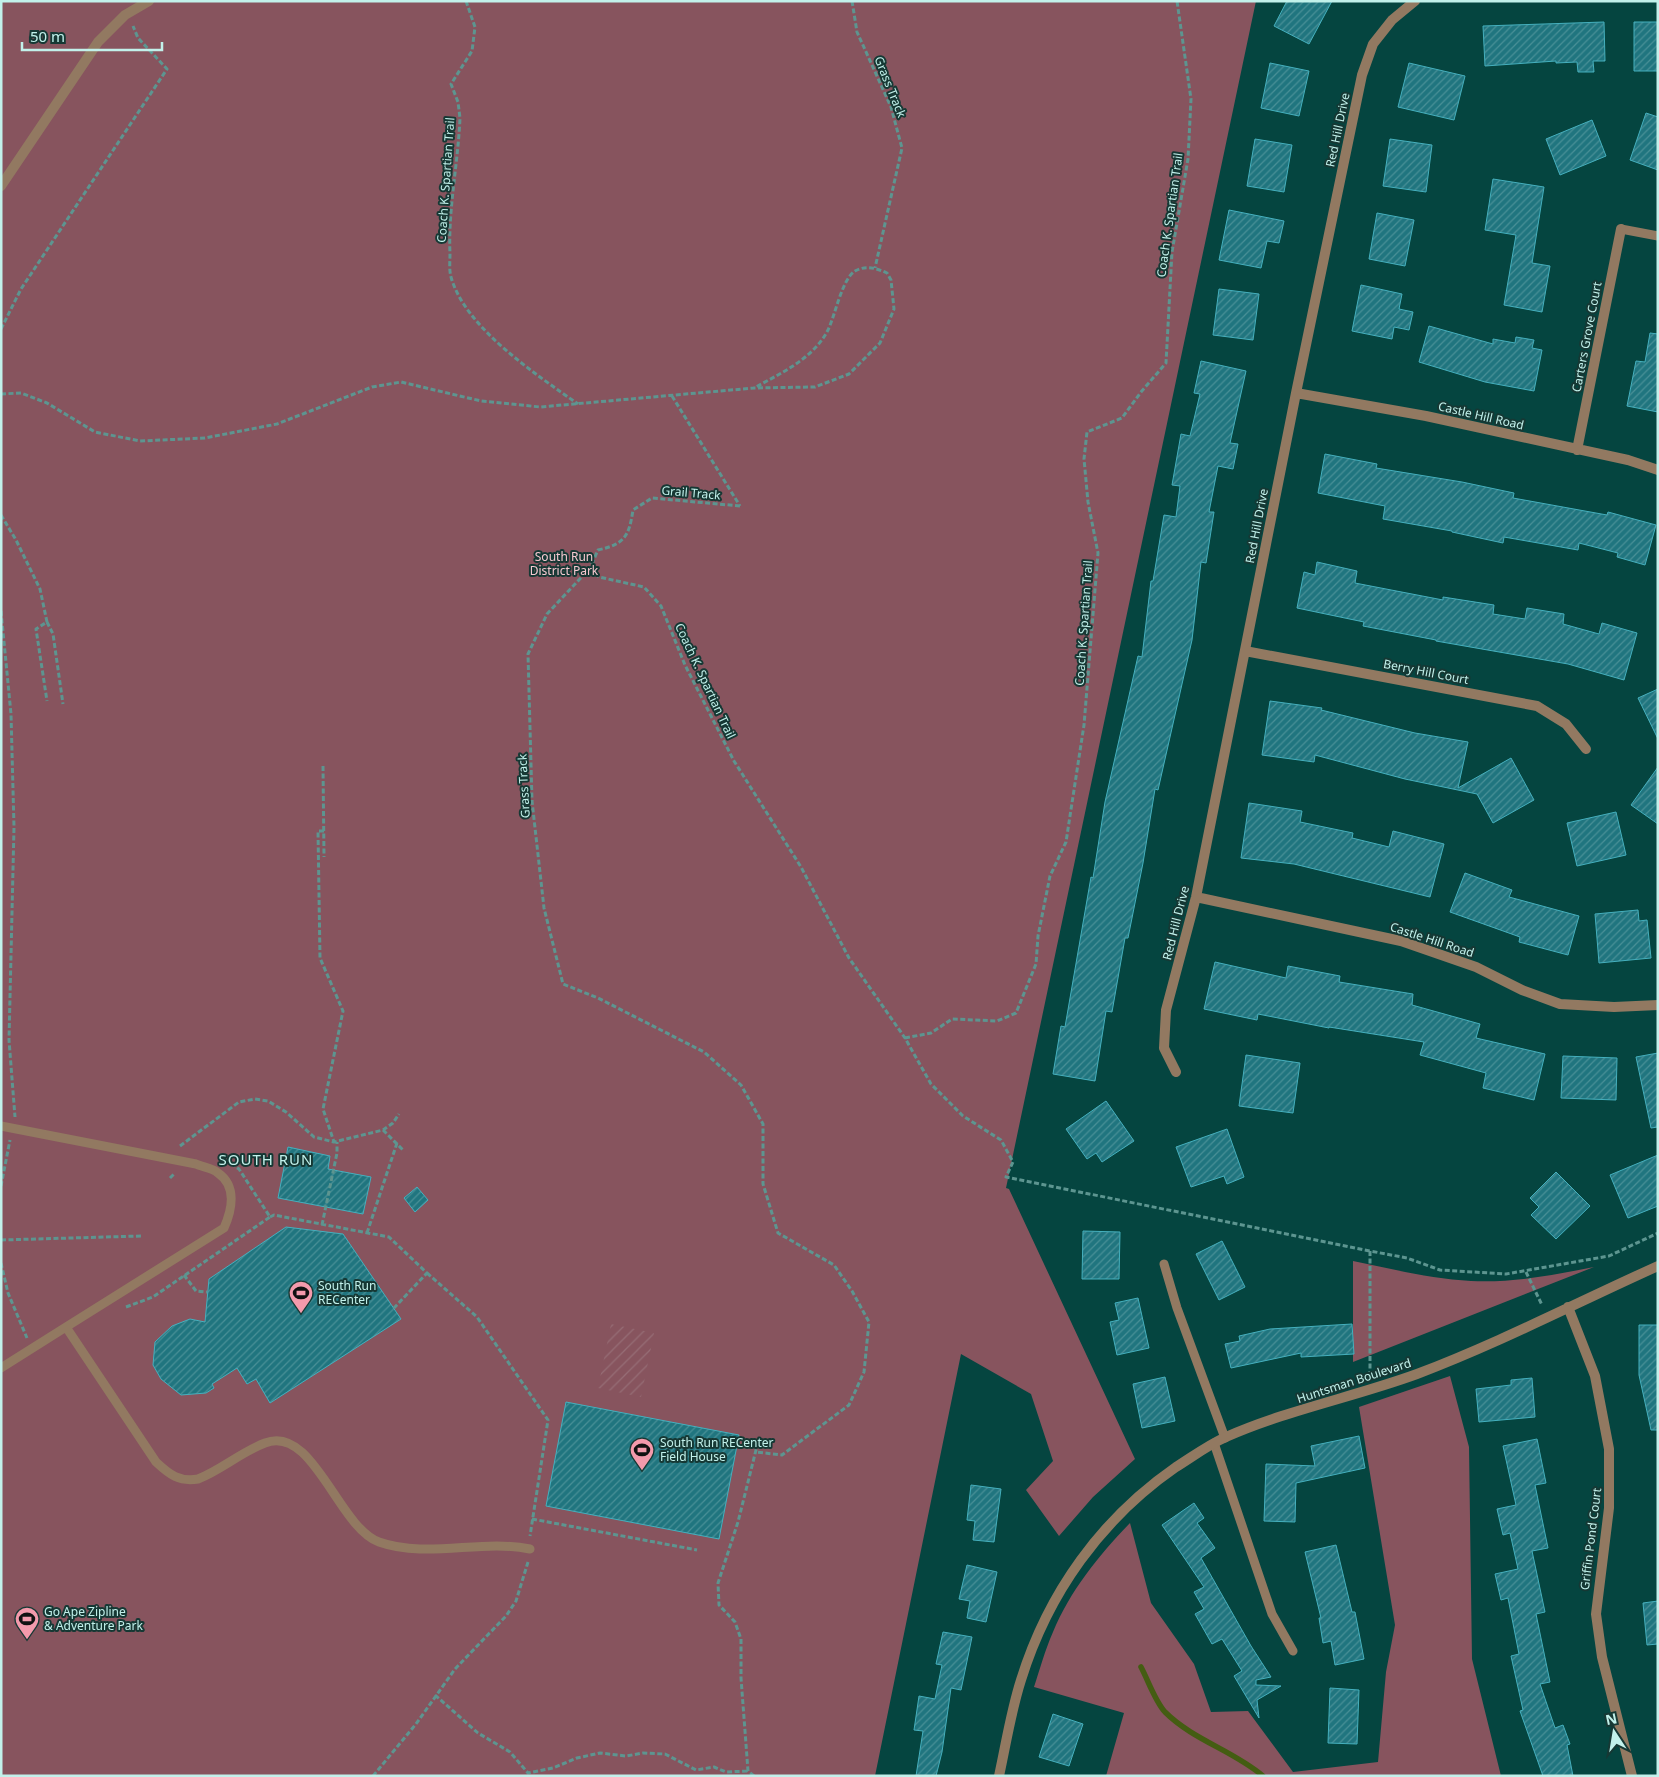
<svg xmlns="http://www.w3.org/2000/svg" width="1659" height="1777" font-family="'Noto Sans',sans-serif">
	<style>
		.park { fill: #87545e }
		.garden { fill: url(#garden-furrows) }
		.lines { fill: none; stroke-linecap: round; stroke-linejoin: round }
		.stream { stroke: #445d12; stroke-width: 5.5 }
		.building { fill: url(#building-hatch); stroke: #45b0be }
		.path { stroke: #5d9590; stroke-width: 3; stroke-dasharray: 5 2.5; stroke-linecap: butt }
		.service { stroke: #927961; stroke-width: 9 }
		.minor { stroke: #927961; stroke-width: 10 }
		.labels { text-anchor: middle; stroke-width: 4; stroke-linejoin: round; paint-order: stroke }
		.street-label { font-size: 12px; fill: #c2f1eb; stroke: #163834 }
		.park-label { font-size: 12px; fill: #f6c8d0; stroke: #163834 }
		.poi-label { font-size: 12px; fill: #c2f1eb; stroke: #163834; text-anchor: start }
		.quarter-label { font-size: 15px; letter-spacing: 1px; fill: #c2f1eb; stroke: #163834 }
	</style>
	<defs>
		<pattern id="garden-furrows" width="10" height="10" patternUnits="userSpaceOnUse" patternTransform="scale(1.25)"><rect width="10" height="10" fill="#87545e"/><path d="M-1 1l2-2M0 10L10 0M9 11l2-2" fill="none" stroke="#966d75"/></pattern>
		<pattern id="building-hatch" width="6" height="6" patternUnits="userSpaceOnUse" patternTransform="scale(1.25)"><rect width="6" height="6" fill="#20757f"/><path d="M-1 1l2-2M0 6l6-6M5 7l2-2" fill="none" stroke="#499097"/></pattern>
	</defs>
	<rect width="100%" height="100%" fill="#054540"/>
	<path class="park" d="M1,1H1256L1006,1188L1009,1189L1135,1459L1093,1497L1059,1536L1026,1490L1053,1461L1031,1394L961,1354L875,1776H1Z
		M1353,1261C1392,1269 1432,1279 1471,1281C1513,1283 1554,1275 1594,1267L1353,1362Z
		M1450,1376L1469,1447L1472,1659L1501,1776H1106L1124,1713L1034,1687C1040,1669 1045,1650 1053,1632C1070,1591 1099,1555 1130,1523L1151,1603L1194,1664L1211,1712L1248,1711L1293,1772L1378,1762L1386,1672L1395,1625L1359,1407Z"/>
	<path class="garden" d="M611,1324L654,1333L641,1397L598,1388Z"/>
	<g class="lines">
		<path class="stream" d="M1141,1667C1148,1680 1155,1701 1165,1712C1193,1740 1234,1751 1263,1776"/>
	</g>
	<path class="building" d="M1287,1H1332L1309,44L1274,26Z
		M1604,22L1605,61H1593L1594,72H1578L1577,62L1556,63V61L1485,66L1483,26Z
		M1634,22H1658V71H1634Z
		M1270,63L1309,71L1299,116L1261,108Z
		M1409,63L1465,76L1454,120L1398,107Z
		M1646,113L1658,117V170L1630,160Z
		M1592,120L1606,156L1560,175L1546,139Z
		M1255,139L1292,145L1284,192L1247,186Z
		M1390,139L1432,145L1426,192L1383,186Z
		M1493,179L1544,187L1532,263L1550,266L1542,312L1504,305L1516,235L1485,230Z
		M1229,210L1284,221L1279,243L1267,241L1261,268L1219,260Z
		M1377,213L1414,220L1405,266L1369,259Z
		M1361,285L1402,294L1399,309L1413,312L1409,330L1394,327L1392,339L1352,331Z
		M1219,289L1259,294L1253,340L1213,335Z
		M1429,326L1493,344V339L1515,343L1516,337L1534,340L1532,348L1542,350L1534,391L1485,382L1419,362Z
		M1650,333L1658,334V412L1627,406L1636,361L1645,362Z
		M1201,361L1246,371L1230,443L1238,444L1233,469L1218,466L1209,512H1214L1206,563L1201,562L1192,640L1158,790L1155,789L1143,863L1128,938H1125L1112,1012L1106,1011L1095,1081L1053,1074L1061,1026L1065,1027L1091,877L1093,878L1105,802L1138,656L1142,657L1151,581H1153L1164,515L1176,517L1180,486L1172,485L1181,434L1190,436L1200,394L1194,393Z
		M1325,454L1377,464L1376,468L1462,482L1514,493L1513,498L1607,515L1608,512L1656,525L1645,565L1617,557L1618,553L1579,543L1578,550L1504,537L1503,543L1452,532V531L1383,519L1385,506L1318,493Z
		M1317,562L1357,571L1355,583L1443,600V597L1494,605L1493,614L1525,619L1527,608L1564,614L1563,624L1599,634L1602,623L1637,633L1624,680L1568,664L1436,641V640L1363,626L1364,622L1297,608L1304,572L1315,575Z
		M1658,689V739L1638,698Z
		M1270,701L1322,708L1321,710L1415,733L1468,742L1458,788L1511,758L1534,800L1493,823L1477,794L1405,779L1315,755L1314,762L1262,755Z
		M1658,767V824L1631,805Z
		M1249,803L1302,811L1300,822L1353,833L1352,838L1389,847L1393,831L1444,844L1430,897L1294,864L1241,858Z
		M1616,812L1626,855L1577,866L1567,823Z
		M1465,873L1512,890L1509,897L1579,916L1568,955L1519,942L1520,937L1450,912Z
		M1638,910L1639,921L1647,920L1651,958L1599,963L1595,914Z
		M1215,962L1286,978L1288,966L1340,976L1339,982L1413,994L1412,1005L1480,1024L1476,1038L1545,1054L1534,1100L1483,1088L1486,1073L1420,1055L1424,1042L1329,1027V1028L1258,1014L1257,1020L1204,1009Z
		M1658,1053V1127L1651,1128L1636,1057Z
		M1246,1055L1300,1063L1293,1113L1239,1106Z
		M1563,1056L1617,1058L1616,1100L1561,1098Z
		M1106,1101L1134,1141L1102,1162L1096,1153L1087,1159L1066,1129Z
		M1227,1129L1244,1177L1227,1184L1224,1176L1191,1187L1176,1147Z
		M288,1147L330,1156L328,1169L371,1177L363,1214L278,1198Z
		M1658,1155V1206L1628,1218L1610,1175Z
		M1556,1172L1590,1206L1556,1239L1531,1215L1539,1207L1530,1198Z
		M417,1187L428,1200L415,1212L404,1198Z
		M286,1227L343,1234L401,1319L270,1403L256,1379L247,1384L237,1368L212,1384L214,1388L206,1393L181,1395L161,1379L153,1365L155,1342L172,1326L190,1319L205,1322L209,1279Z
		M1083,1231L1120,1232L1119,1279H1082Z
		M1222,1241L1245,1287L1219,1300L1196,1254Z
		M1138,1298L1149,1348L1117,1355L1110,1322L1119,1320L1115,1303Z
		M1352,1324L1354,1354L1301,1357V1353L1231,1368L1225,1344L1240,1341L1239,1336L1270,1329Z
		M1639,1325H1658V1430H1651L1639,1375Z
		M1165,1377L1175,1421L1142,1428L1133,1384Z
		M1532,1378L1535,1417L1479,1422L1476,1389L1511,1385V1380Z
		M566,1402L739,1435L719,1539L546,1506Z
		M1359,1436L1365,1468L1296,1483L1295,1522L1264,1521L1266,1464L1315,1466L1311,1446Z
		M1537,1439L1546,1483L1535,1485L1548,1548L1532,1551L1545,1612L1536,1614L1550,1682L1540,1684L1555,1728L1563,1725L1570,1744L1567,1745L1573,1776H1543L1520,1711L1523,1710L1511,1656L1519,1654L1508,1598L1501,1600L1495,1574L1518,1569L1510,1533L1503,1535L1497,1509L1516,1505L1503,1446Z
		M971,1485L1001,1489L994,1542L973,1540L975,1521L967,1520Z
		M1194,1503L1204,1518L1197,1523L1215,1548L1201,1558L1251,1646L1271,1677L1256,1680V1685L1281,1686L1257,1700L1259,1718L1234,1676L1242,1671L1222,1639L1212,1644L1195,1614L1204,1609L1194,1592L1204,1587L1162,1525Z
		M1336,1545L1352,1612H1355L1364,1659L1335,1665L1331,1641L1323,1643L1319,1618H1321L1305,1552Z
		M967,1565L997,1572L986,1622L967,1618L970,1601L959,1599Z
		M1658,1601V1644L1647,1645L1643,1603Z
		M943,1632L972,1637L961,1690L951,1688L942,1752L936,1776H916L923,1731L914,1730L919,1696L935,1699L942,1665L936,1664Z
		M1330,1688L1359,1690L1357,1744L1328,1743Z
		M1053,1714L1083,1724L1069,1766L1039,1757Z"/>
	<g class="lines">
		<path class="path" d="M466,1L475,27L472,51L451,84L458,102L460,118C458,164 448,209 450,254C450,261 449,270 451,277C465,328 537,375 578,404
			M852,1L857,32L891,107L902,148L875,268
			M1,329L21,289L167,69L138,38L133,26
			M1,394L21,393L47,403L95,432L140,441L205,438L277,424L372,387L401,382L481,401L540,407L754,388L815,387L849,374L880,343L894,309L891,280L887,273C876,268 866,265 855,271C842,279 835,316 828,330C813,359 781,373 754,388
			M672,396L740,506
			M740,506L652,498L633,510C629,536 625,544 598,550L590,568L547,614L528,654L532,801L544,908L563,984L598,998L704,1052L741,1085L763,1124V1184L778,1233L834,1265L852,1291L869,1322L864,1372L849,1405L782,1455L756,1452
			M1,515L16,540L40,589L47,622L36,629L47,701
			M590,568L599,577L644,587L661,606L685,665L734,761L801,867L849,958L905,1038L931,1084L963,1116L1001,1140L1013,1162L1006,1177L1370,1251
			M1,611L11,714L14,827L9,1040L15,1117
			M47,622L53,634L63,704
			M323,766L324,857
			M324,831H318L320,958L343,1011L323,1109L334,1142
			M905,1038L931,1033L952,1019L997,1021L1016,1013L1036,964L1038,936L1050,876L1066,842L1084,725L1098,553L1088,502L1084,459L1087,432L1122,418L1141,392L1166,363L1172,252L1188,159L1191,99L1177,1
			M383,1130L404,1151
			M180,1146L239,1102L255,1099L268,1101L286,1112L314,1137L334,1142L383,1130L393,1123L399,1114
			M170,1178L175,1173
			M1,1186L10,1140
			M270,1217L274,1215L389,1237L427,1273L394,1308
			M322,1225L337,1153V1142
			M367,1233L397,1143
			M1,1240L141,1236
			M1,1263L8,1293L27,1338
			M1526,1272L1542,1305
			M427,1273L477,1317L548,1420L530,1536
			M184,1275L196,1291L207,1292
			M126,1307L153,1297L270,1217L239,1169L226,1160
			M1370,1376V1251L1407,1258L1440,1270L1506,1274L1609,1256L1658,1233
			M532,1519L697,1550
			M435,1695L478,1733L510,1752L528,1773L553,1768L577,1758L600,1753L626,1756L643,1753L665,1754L696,1770L714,1767L726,1772L748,1771
			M373,1776L416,1724L455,1669L506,1616L516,1601L528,1562
			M754,1776L748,1771L741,1678V1639L735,1622L719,1605L718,1583L738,1522L758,1442"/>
		<path class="service" d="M1621,229L1658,236
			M1,1126L196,1164C202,1167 213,1168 218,1173C237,1186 232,1210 224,1228L66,1327L156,1462C170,1475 179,1482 198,1479C221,1470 241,1452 265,1443C313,1424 338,1527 379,1542C427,1559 481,1539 530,1549
			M1164,1264L1177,1308L1225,1438
			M1,1368L66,1327
			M1214,1443L1272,1614L1293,1651"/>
		<path class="minor" d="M1,186L98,42L125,15L149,1
			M1296,393L1426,416L1628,460L1658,470
			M1577,450L1621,229
			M1245,651L1537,706L1566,724L1586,749
			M1196,897L1401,941L1476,967L1522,990L1560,1004L1614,1007L1658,1005
			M1176,1072L1164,1048L1166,1010L1196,897L1296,393L1362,75L1373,44L1392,20L1415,1
			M1568,1307L1595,1376L1609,1449V1508L1596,1614L1602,1657L1632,1776
			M999,1776C1006,1744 1011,1711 1021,1680C1048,1593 1101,1519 1176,1467C1192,1457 1208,1445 1226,1437C1287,1410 1354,1397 1417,1374C1499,1343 1578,1302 1658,1266"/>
	</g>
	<defs>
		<symbol id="stadium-pin" viewBox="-11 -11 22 30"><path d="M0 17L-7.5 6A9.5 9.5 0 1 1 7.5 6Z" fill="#f39aac" stroke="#163834"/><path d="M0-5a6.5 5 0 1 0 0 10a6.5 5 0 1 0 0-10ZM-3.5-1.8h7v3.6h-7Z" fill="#111"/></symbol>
	</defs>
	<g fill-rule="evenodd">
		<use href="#stadium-pin" x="287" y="1279" width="28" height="38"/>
		<use href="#stadium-pin" x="628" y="1436" width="28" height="38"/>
		<use href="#stadium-pin" x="13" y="1605" width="28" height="38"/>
	</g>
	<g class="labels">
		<g class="street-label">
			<text transform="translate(890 87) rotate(68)" y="4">Grass Track</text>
			<text transform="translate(1338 130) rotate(-78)" y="4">Red Hill Drive</text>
			<text transform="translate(446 180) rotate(-86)" y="4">Coach K. Spartian Trail</text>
			<text transform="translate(1170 215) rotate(-82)" y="4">Coach K. Spartian Trail</text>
			<text transform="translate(1587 337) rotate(-79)" y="4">Carters Grove Court</text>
			<text transform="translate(1481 416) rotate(13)" y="4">Castle Hill Road</text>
			<text transform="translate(691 493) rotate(5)" y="4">Grail Track</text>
			<text transform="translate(1257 526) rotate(-79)" y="4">Red Hill Drive</text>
			<text transform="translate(1084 623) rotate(-86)" y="4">Coach K. Spartian Trail</text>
			<text transform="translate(1426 672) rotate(11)" y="4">Berry Hill Court</text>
			<text transform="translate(705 681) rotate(65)" y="4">Coach K. Spartian Trail</text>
			<text transform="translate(524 786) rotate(-93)" y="4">Grass Track</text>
			<text transform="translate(1176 923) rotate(-76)" y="4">Red Hill Drive</text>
			<text transform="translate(1432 940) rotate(18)" y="4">Castle Hill Road</text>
			<text transform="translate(1354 1381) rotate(-18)" y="4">Huntsman Boulevard</text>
			<text transform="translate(1591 1539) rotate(-83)" y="4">Griffin Pond Court</text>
		</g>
		<g class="park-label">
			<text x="564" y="561">South Run<tspan x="564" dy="14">District Park</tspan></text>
		</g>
		<g class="poi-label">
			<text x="318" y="1290">South Run<tspan x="318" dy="14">RECenter</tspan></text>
			<text x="660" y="1447">South Run RECenter<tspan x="660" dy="14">Field House</tspan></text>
			<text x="44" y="1616">Go Ape Zipline<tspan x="44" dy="14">&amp; Adventure Park</tspan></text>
		</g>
		<g class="quarter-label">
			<text x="266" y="1165">SOUTH RUN</text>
		</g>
	</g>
	<rect width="1659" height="1777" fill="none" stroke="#c2f1eb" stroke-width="5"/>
	<g transform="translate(1614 1732) rotate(348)" stroke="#163834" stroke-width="4" paint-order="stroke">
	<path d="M0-4L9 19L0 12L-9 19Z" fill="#c2f1eb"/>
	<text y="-8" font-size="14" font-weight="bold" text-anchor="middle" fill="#c2f1eb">N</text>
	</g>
	<path d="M22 42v8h140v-8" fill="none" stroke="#c2f1eb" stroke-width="2.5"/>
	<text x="30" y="42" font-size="15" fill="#c2f1eb" stroke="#163834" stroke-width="4" paint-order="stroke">50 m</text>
</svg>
